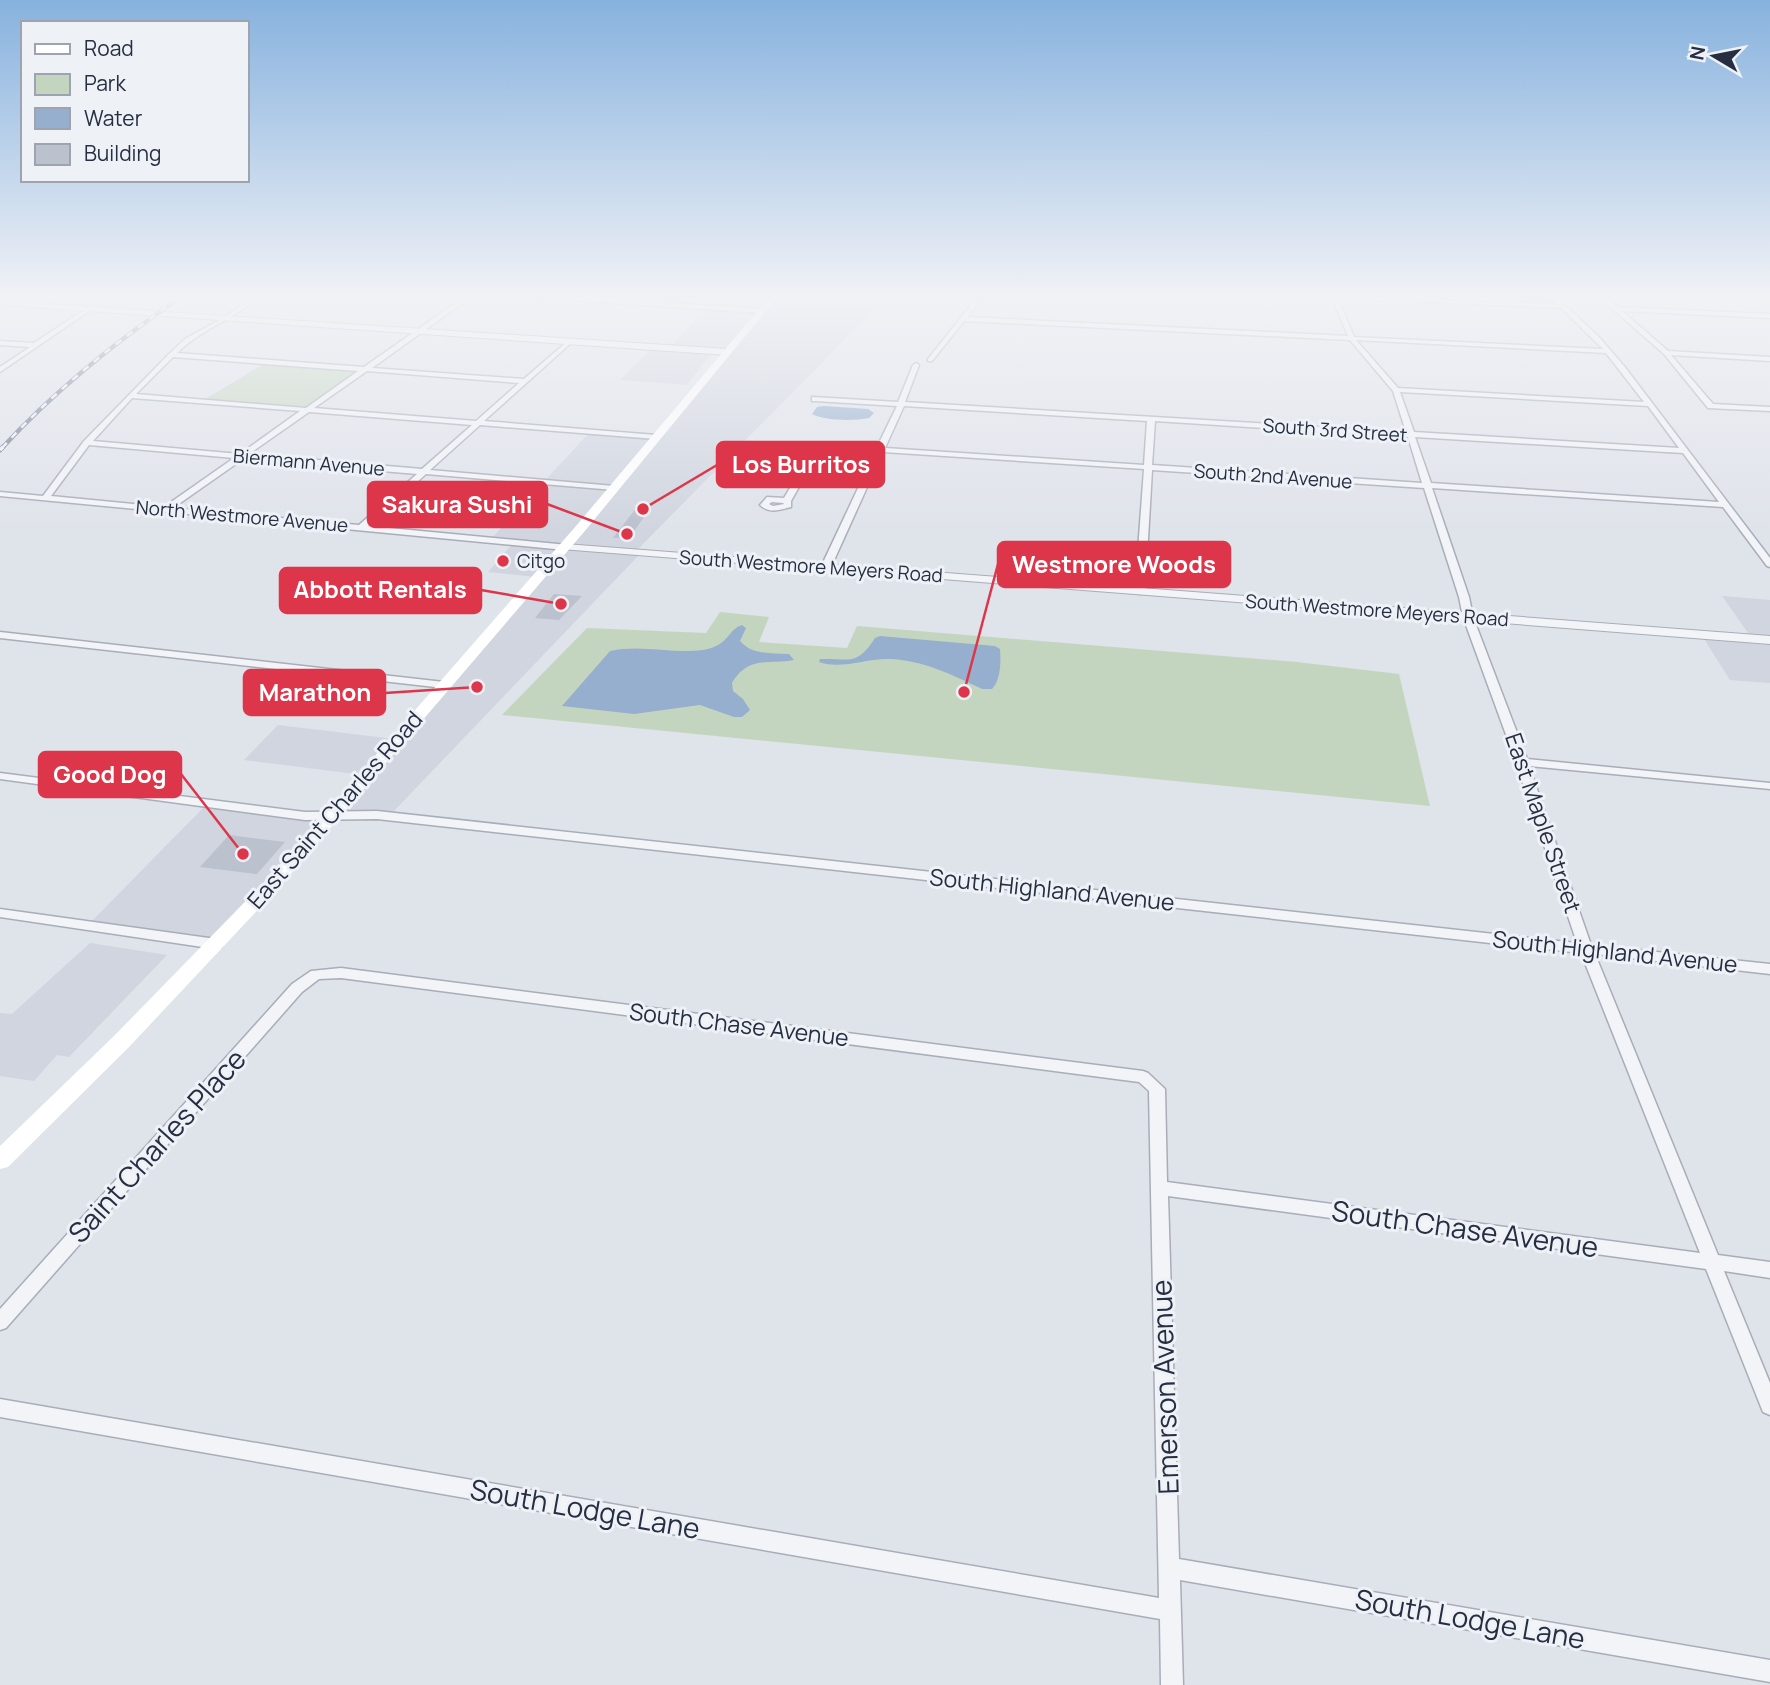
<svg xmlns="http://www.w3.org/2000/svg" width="1770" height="1685" font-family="Manrope,sans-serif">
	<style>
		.built { fill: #d0d5df }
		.green { fill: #c4d5bf }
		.water { fill: #96afce }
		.building { fill: #bbc1cd }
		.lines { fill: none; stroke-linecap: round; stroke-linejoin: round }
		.minor-casing { stroke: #a8adb8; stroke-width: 3 }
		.tertiary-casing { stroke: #a8adb8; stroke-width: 2 }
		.minor { fill: #f2f4f7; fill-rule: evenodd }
		.tertiary { fill: #f2f4f7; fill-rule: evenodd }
		.secondary { fill: #fff; fill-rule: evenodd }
		.rail-far1-casing { stroke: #768195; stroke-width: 4.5 }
		.rail-casing { stroke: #768195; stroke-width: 5 }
		.rail-far1 { stroke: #eef2f7; stroke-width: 2.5; stroke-dasharray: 7; stroke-linecap: butt }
		.rail { stroke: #eef2f7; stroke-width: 3.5; stroke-dasharray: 10; stroke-linecap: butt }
		.poi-dot { fill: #dd364a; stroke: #eef2f7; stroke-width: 2.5 }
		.labels { text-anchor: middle; stroke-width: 6; stroke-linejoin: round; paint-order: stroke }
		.far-street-label { font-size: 19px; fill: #262f42; stroke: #eef2f7 }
		.far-poi-label { font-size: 19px; fill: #262f42; stroke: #eef2f7; text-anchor: start }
		.street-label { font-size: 23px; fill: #262f42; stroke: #eef2f7 }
		.near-street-label { font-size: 28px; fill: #262f42; stroke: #eef2f7 }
		.leader { fill: none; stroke: #dd364a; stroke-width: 2.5 }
		.callout-dot { fill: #dd364a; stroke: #eef2f7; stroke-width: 2.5 }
		.callout { fill: #dd364a; stroke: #dd364a; stroke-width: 2.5 }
		.callout-label { font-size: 24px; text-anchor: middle; font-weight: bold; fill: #fff }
	</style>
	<rect width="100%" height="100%" fill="#dfe3ea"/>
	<path class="built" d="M719,295H772L726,351L669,348Z
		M777,295H889L637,550L570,545Z
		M652,348L710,355L687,385L620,380Z
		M589,433L653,438L563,545L491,539Z
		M513,543L561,547L536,577L488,572Z
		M566,548L639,555L393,812L342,811Z
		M1722,596L1770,600V638L1751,637Z
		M1704,639L1770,644V683L1730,680Z
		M278,725L394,739L364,775L244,760Z
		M206,805L326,820L214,941L90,923Z
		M90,943L167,955L69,1057L57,1055L34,1081L0,1076V1013L12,1014Z"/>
	<path class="green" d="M62,295H164L142,309L44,303Z
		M265,363L362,370L307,408L204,400Z
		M720,612L769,617L759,642L847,648L857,626L1297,662L1399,674L1430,806L502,715L587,628L706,633Z"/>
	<path class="water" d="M824,406L868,409L874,413L869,418C853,421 826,421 812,414L817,407Z
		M742,625L746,628L740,641C752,655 771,653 789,654L794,660C768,665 749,655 732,683L733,691L743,699L750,710L742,717H734L700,705L634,714L562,706L610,651C641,644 672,654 703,650C729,646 728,629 742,625Z
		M880,636L995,646L1000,649C1001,661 1001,680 992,689H982C952,675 923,660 889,659C866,658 842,670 819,662L820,659C850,658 856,667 875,638Z"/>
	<path class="building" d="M640,503L653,504L630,537L613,538Z
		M554,594L582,596L559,620L535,618Z
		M229,835L285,842L257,874L200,867Z"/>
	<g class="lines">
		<defs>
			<path id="minor" d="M255,295H262C236,318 201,329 177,353L364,367L467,295H474L372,368L524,379L569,340L571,341V343L484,421L656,435L660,437L656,439L480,425L430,470L614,486L618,488L614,490L426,474L368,526L568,545V549L565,550L0,496V492L43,496L84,441L169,354L185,339L225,317ZM173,357L358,371L306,408L136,394ZM367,371L519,383L476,421L314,408ZM132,398L300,411L240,454L93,441ZM309,412L472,425L422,469L249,454ZM89,445L234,458L164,507L51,496ZM243,459L417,474L359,525L173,508Z
				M516,295H544L762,309L765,311L762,313L519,297Z
				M979,295H985L967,317L1348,336L1332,298L1310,297L1307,295L1557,304L1548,295H1554L1598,336L1624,366L1770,558V567L1767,566L1723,507L1432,488L1469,597L1473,617L1527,759L1770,783V789L1529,766L1591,945L1770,964V974L1595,954L1718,1255L1770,1262V1278L1724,1271L1770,1383V1415L1763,1412L1706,1269L1168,1196L1179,1559L1770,1660V1682L1180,1580L1183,1685H1161L1160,1619L0,1417V1399L1159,1598L1149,1091L1139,1082L341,978L319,979L302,992L6,1328L0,1330V1309L292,984L311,971L341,968L1143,1071L1148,1073L1165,1089L1167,1182L1700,1253L1581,953L377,819L305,820L0,779V773L305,812L377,811L1577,943L1516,762L1463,617L1459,597L1424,488L1152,470L1145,591L1140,594L1135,591L1144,469L883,452L831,567L826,570L821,567L875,452L821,448L791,501V507C779,510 770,514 760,505L767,497L784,498L816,444L877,447L897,406L815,401H812V397L898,402L913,365L916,363L919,365L905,402L1406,432L1393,391L1350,340L964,321L932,361H928V359ZM1338,298L1561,308L1603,349L1354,337ZM1356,340L1606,353L1644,402L1398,388ZM1400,392L1648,406L1679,448L1414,432ZM904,406L1147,421L1144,465L885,448ZM1155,421L1408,437L1422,483L1152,465ZM1415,437L1683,453L1719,502L1431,483ZM772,502L783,503L784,504L773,506L769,504Z
				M1597,295H1603L1618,307L1770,314V318L1622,311L1668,351L1770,357V361L1671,355L1713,404L1770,407V411L1708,408L1664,354Z
				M87,308L92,309L0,372V367L30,347L0,345V341L34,343Z
				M0,632L444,682L449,685L444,688L0,638Z
				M0,909L216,939L221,941L223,944L221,947L216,949L0,917Z"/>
			<path id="tertiary" d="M0,301L727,349L731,352L727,355L0,305Z
				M565,544L1770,636V644L561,549L559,547Z"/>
		</defs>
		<use href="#minor" class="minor-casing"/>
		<use href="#tertiary" class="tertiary-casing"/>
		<use href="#minor" class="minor"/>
		<use href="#tertiary" class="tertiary"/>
		<path class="secondary" d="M771,295H779L584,532L283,883L129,1047L8,1167L0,1169V1146L115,1035L271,875L576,526Z"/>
		<defs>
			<path id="rail-far1" d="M2,448C56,389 118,340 184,295"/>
			<path id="rail" d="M0,450L3,447"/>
		</defs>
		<use href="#rail-far1" class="rail-far1-casing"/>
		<use href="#rail" class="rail-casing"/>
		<use href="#rail-far1" class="rail-far1"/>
		<use href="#rail" class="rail"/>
	</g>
	<linearGradient id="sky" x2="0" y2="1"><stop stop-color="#87b2de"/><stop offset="0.56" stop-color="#f1f2f6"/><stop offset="1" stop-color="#f1f2f6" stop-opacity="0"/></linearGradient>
	<rect width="1770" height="531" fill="url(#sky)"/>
	<circle class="poi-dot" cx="503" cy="561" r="7"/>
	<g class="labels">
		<g class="far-street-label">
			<text transform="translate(1335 430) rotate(4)" y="7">South 3rd Street</text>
			<text transform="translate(309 462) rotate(5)" y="7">Biermann Avenue</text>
			<text transform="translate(1273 476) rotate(4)" y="7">South 2nd Avenue</text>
			<text transform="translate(242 516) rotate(5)" y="7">North Westmore Avenue</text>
			<text transform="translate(811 566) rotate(4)" y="7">South Westmore Meyers Road</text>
			<text transform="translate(1377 610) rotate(4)" y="7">South Westmore Meyers Road</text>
		</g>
		<g class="far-poi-label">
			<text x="517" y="568">Citgo</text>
		</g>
		<g class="street-label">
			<text transform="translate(335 810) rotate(-49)" y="8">East Saint Charles Road</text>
			<text transform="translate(1543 823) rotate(71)" y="8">East Maple Street</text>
			<text transform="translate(1052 890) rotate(6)" y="8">South Highland Avenue</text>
			<text transform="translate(1615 952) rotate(6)" y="8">South Highland Avenue</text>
			<text transform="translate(739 1025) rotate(7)" y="8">South Chase Avenue</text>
		</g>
		<g class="near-street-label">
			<text transform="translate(157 1146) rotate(-48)" y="10">Saint Charles Place</text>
			<text transform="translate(1465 1229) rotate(8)" y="10">South Chase Avenue</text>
			<text transform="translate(1165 1387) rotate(-92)" y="10">Emerson Avenue</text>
			<text transform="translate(585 1509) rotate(10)" y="10">South Lodge Lane</text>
			<text transform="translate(1470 1619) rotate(10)" y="10">South Lodge Lane</text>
		</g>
	</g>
	<path class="leader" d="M643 509L717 465M627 534L547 504M964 692L998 564M561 604L481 590M477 687L385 693M243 854L181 774"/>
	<g class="callout-dot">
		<circle cx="643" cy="509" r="7"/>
		<circle cx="627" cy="534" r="7"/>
		<circle cx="964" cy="692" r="7"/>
		<circle cx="561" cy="604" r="7"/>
		<circle cx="477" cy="687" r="7"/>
		<circle cx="243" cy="854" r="7"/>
	</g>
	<g class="callout">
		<rect x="717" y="442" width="167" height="45" rx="7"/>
		<rect x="368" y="482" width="179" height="45" rx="7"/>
		<rect x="998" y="542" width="232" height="45" rx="7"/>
		<rect x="280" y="568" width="201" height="45" rx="7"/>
		<rect x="244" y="670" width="141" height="45" rx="7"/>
		<rect x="39" y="752" width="142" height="45" rx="7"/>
	</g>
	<g class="callout-label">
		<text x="801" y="473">Los Burritos</text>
		<text x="457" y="513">Sakura Sushi</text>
		<text x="1114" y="573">Westmore Woods</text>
		<text x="380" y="598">Abbott Rentals</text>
		<text x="315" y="701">Marathon</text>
		<text x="110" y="783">Good Dog</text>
	</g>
	<rect x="21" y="21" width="228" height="161" fill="#eef2f7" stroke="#9ea4af" stroke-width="2"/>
	<rect x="35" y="44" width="35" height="10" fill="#ffffff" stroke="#9ea4af" stroke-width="2"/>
	<text x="84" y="56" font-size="21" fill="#262f42">Road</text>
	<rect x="35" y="74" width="35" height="21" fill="#c4d5bf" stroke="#9ea4af" stroke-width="2"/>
	<text x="84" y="91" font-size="21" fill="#262f42">Park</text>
	<rect x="35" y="108" width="35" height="21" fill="#96afce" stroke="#9ea4af" stroke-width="2"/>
	<text x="84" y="126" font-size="21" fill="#262f42">Water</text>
	<rect x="35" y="144" width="35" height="21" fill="#bbc1cd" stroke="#9ea4af" stroke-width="2"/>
	<text x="84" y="161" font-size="21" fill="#262f42">Building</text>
	<g transform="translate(1714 56) rotate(280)" stroke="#eef2f7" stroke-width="5" paint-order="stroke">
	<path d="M0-5L12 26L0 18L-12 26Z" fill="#262f42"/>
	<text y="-10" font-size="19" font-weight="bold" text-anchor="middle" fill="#262f42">N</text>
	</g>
</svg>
